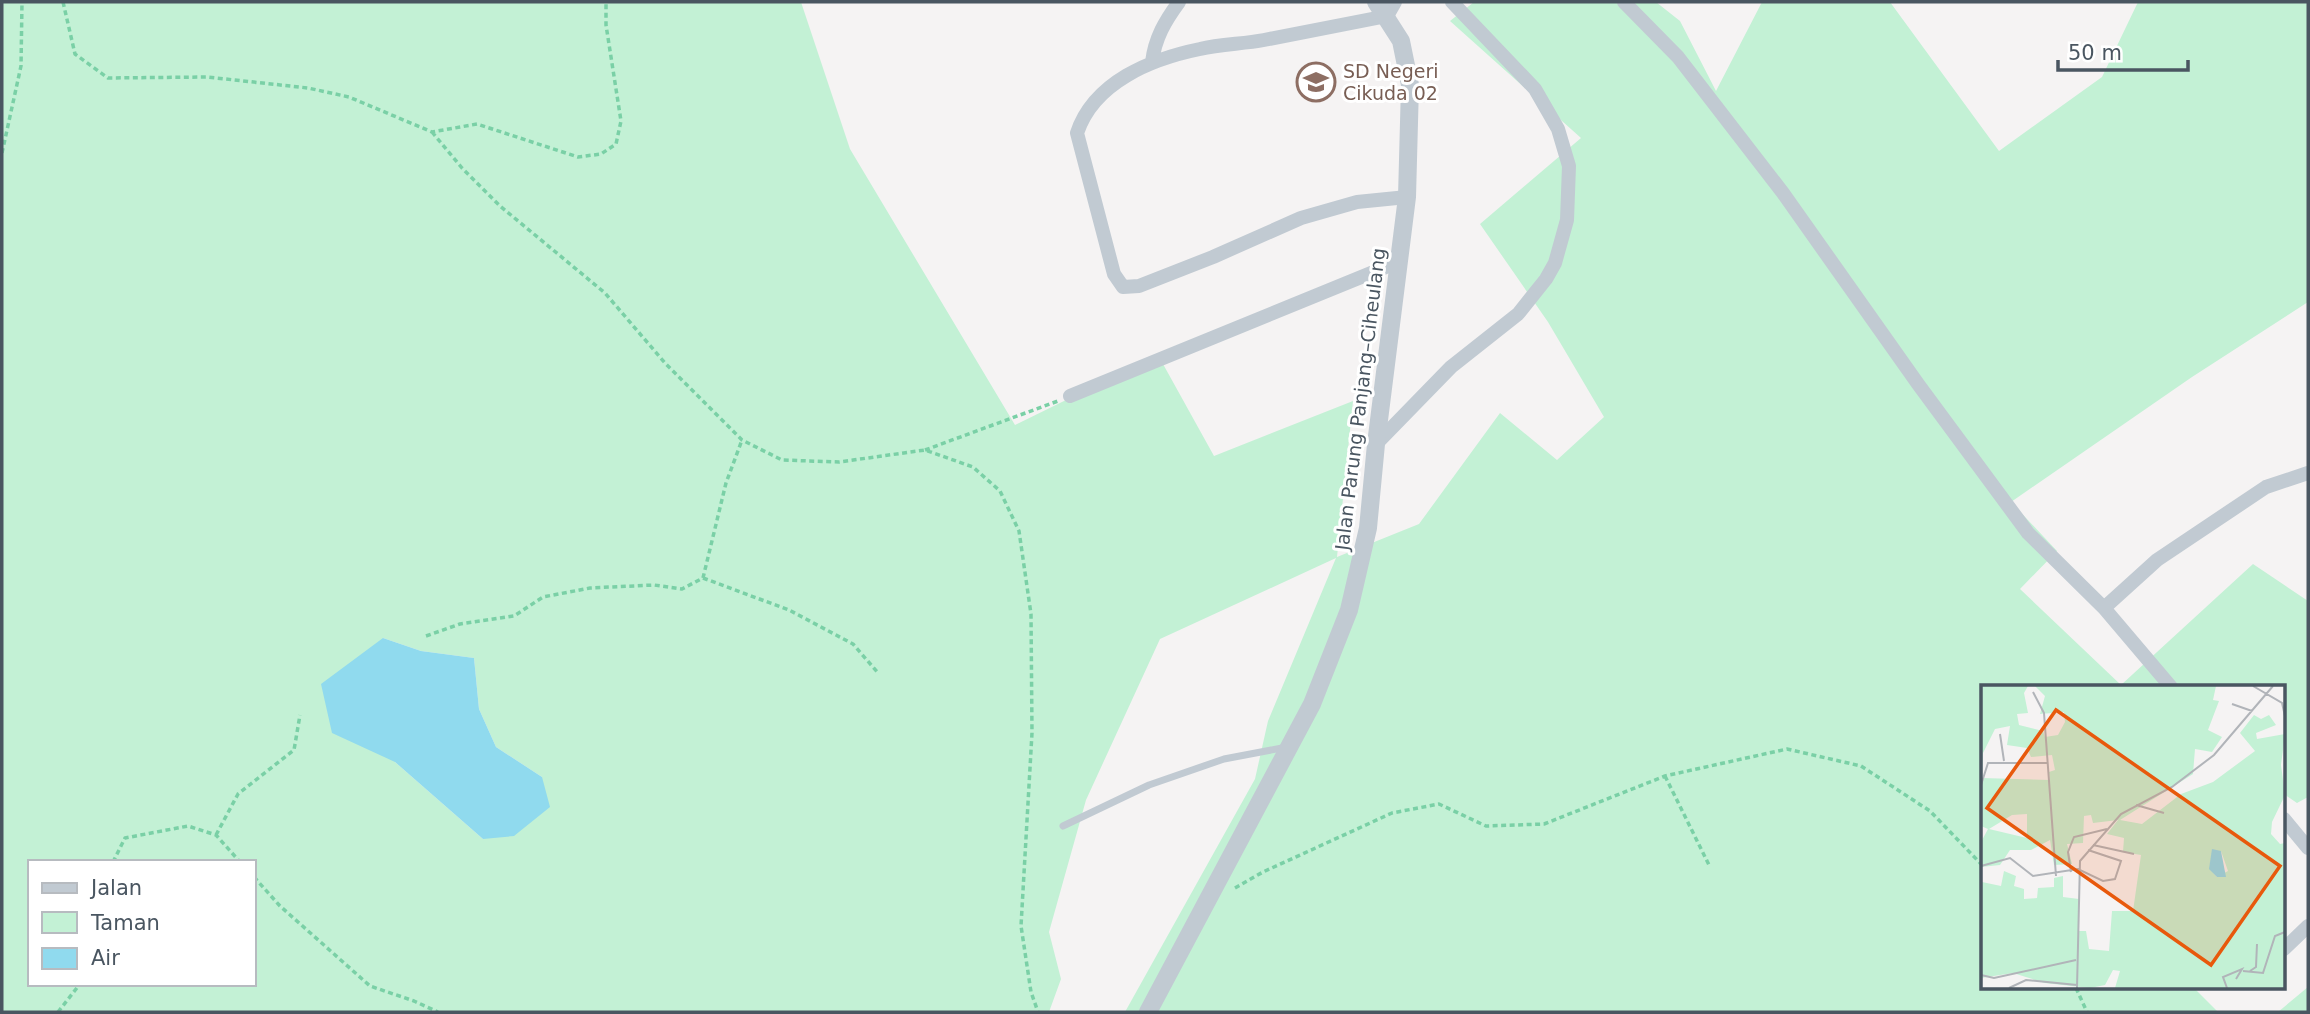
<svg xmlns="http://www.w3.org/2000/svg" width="2310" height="1014" font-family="'DejaVu Sans',sans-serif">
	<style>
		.green { fill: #c3f1d5; fill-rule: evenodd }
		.water { fill: #90daee }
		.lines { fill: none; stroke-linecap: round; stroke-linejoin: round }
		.path { stroke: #7ad0a6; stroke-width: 3.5; stroke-dasharray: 5 3.5; stroke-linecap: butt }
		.service { stroke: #c1cad2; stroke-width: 7 }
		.minor { stroke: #c1cad2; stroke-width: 14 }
		.tertiary { stroke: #c1cad2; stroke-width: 18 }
		.labels { text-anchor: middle; stroke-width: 6; stroke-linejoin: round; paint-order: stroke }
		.education-label { font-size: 19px; fill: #785e54; stroke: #fff; text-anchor: start }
		.street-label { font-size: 19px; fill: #4a5661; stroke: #fff }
		.inset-road { fill: none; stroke: #b1b4b9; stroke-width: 2 }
		.view { fill: #e8590c; fill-opacity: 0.15; stroke: #e8590c; stroke-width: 3.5 }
		.inset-edge { fill: none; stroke: #4a5661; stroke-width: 3.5 }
	</style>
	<rect width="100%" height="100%" fill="#f5f3f3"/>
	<path class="green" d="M2,2H801L850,149L1015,425L1158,355L1214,456L1353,401L1337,557L1419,524L1500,413L1557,460L1604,417L1548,322L1480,224L1581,138L1450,21L1474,2H1656L1680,21L1716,91L1762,2H1890L1999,151L2102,77L2138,2H2308V302L2192,377L2011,502L2057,551L2020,589L2121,685L2253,564L2308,601V797L2297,803L2284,794V687H1983V988H2194L2218,1012H1125L1255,779L1268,721L1336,558L1160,639L1086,800L1049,932L1061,979L1049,1012H2ZM383,638L421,651L474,658L479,709L496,747L542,777L483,839L395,762ZM30,862H254V984H30Z
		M2308,987V1012H2278Z"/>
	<path class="water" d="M383,638L421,651L474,658L479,709L496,747L542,777L550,807L514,836L483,839L395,762L332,733L321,684Z"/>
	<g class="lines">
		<path class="path" d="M63,2L75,54L108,78L207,77L308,88L349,97L432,132L477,124L578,157L601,154L616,144L621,121L606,25V2
			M432,132L462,168L500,206L605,293L665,363L742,440L782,460L839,462L925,450L973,467L1000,491L1019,531L1031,614L1032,733L1021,926L1031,992L1038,1012
			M2,153L21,66L22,2
			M925,450L1058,401
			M703,578L789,610L853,644L879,674
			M426,636L460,624L514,616L543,597L590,588L654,585L682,589L703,578L726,483L742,440
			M1665,776L1710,867
			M216,835L238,794L294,750L300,715
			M113,862L125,838L188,826L216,835L240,862
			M254,877L280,906L370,986L414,1001L438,1012
			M1235,888L1263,872L1392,813L1439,804L1486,826L1544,824L1665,776L1787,749L1861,766L1930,811L1983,866
			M2076,988L2087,1012
			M58,1012L80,984"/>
		<path class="service" d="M1063,826L1149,785L1224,759L1287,747"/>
		<path class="minor" d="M1395,2L1387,16C1346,24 1305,32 1264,40C1243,44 1221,44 1200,49C1151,59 1094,82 1077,133L1114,274L1123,287L1139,286L1213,257L1301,218L1357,202L1407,197
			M1624,2L1678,57L1783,193L1918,384L2028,533L2104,608L2171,687
			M1152,62C1155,38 1165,21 1179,2
			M1070,396L1398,262
			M1376,444L1451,367L1518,314L1546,279L1555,263L1567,220L1569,166L1558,129L1535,89L1452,2
			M2104,608L2157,560L2266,487L2308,473
			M2284,819L2308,848
			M2284,949L2308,926"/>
		<path class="tertiary" d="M1148,1012L1312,704L1349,610L1368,528L1376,444L1407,197L1410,85L1401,41L1376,2"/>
	</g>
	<defs>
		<symbol id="school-ring" viewBox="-11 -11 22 22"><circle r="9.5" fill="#fff" stroke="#8d6e63" stroke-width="1.5"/><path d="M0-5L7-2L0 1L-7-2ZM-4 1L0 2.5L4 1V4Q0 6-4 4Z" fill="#8d6e63"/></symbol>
	</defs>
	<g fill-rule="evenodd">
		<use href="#school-ring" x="1294" y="60" width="44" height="44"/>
	</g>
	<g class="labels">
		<g class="education-label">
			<text x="1343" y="78">SD Negeri<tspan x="1343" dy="22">Cikuda 02</tspan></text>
		</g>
		<g class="street-label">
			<text transform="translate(1360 399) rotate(-83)" y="7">Jalan Parung Panjang–Ciheulang</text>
		</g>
	</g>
	<g transform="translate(1981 685)">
		<rect width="304" height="304" fill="#f5f3f3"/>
		<path d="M0,1H47L43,8L47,28L36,29L38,40L62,46L64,52L77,50L84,37L83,27L59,29L64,11L54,1H235L232,15L238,16L227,45L241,52L231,67L214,64L212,89L139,135L161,139L200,109L232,97L274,66L259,48L273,30L280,34L288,30L295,40L275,48L276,54L304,49L300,80L304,110L291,137L290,149L299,159L304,158V303H134L139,286L132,285L124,300L109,303L64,298L32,288L0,293L1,197L20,201L23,186L35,191L33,201L43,204V214L56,213L57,203L73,202V193L82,191V212L98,214V246H105L108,264L128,266L131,226H152L160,170L142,167L143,153L126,149L137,135L112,138L110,130L103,131L102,158L86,159L91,179L73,180L69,155L50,165H29L19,180L0,182V157L7,144L0,141ZM29,41L26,60L46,63L50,72L71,70L74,85L68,87L69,95L1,93L2,68L14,44ZM46,129V153L8,144L31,130ZM240,166L247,186L236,192L229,184Z" fill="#c3f1d5" fill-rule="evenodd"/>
		<path d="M231,164L240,166L245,192H236L228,184Z" fill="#90daee"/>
		<path class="inset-road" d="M272,1L301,18L304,31M52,7L63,28L75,191M251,19L271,26M19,49L23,76M0,100L7,78H67M155,120L183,128M112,160L153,169M0,181L29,173L52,191L97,184L122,196L134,194L140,176L107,165M90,187L87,167L93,152L126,144M262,286L282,288L294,251L304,247M269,286L275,282L276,259M0,290L13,293L95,275M28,303L45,295L96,300M96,303L99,176L140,129L191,102L233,70L292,1M246,303L242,292L261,284L255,294"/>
		<path class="view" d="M75,25L299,181L230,280L6,123Z"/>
		<rect width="304" height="304" class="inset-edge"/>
	</g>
	<rect width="2310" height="1014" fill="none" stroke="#4a5661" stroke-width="7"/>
	<rect x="28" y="860" width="228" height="126" fill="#ffffff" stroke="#b7bbc0" stroke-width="2"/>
	<rect x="42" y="883" width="35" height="10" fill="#c1cad2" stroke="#b7bbc0" stroke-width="2"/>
	<text x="91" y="895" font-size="21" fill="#4a5661">Jalan</text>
	<rect x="42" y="912" width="35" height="21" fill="#c3f1d5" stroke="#b7bbc0" stroke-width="2"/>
	<text x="91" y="930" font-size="21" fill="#4a5661">Taman</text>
	<rect x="42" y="948" width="35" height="21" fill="#90daee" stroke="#b7bbc0" stroke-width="2"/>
	<text x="91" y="965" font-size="21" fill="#4a5661">Air</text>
	<path d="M2058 60v10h130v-10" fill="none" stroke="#4a5661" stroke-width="3.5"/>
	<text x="2068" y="60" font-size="21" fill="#4a5661" stroke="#ffffff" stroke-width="5" paint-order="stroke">50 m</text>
</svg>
